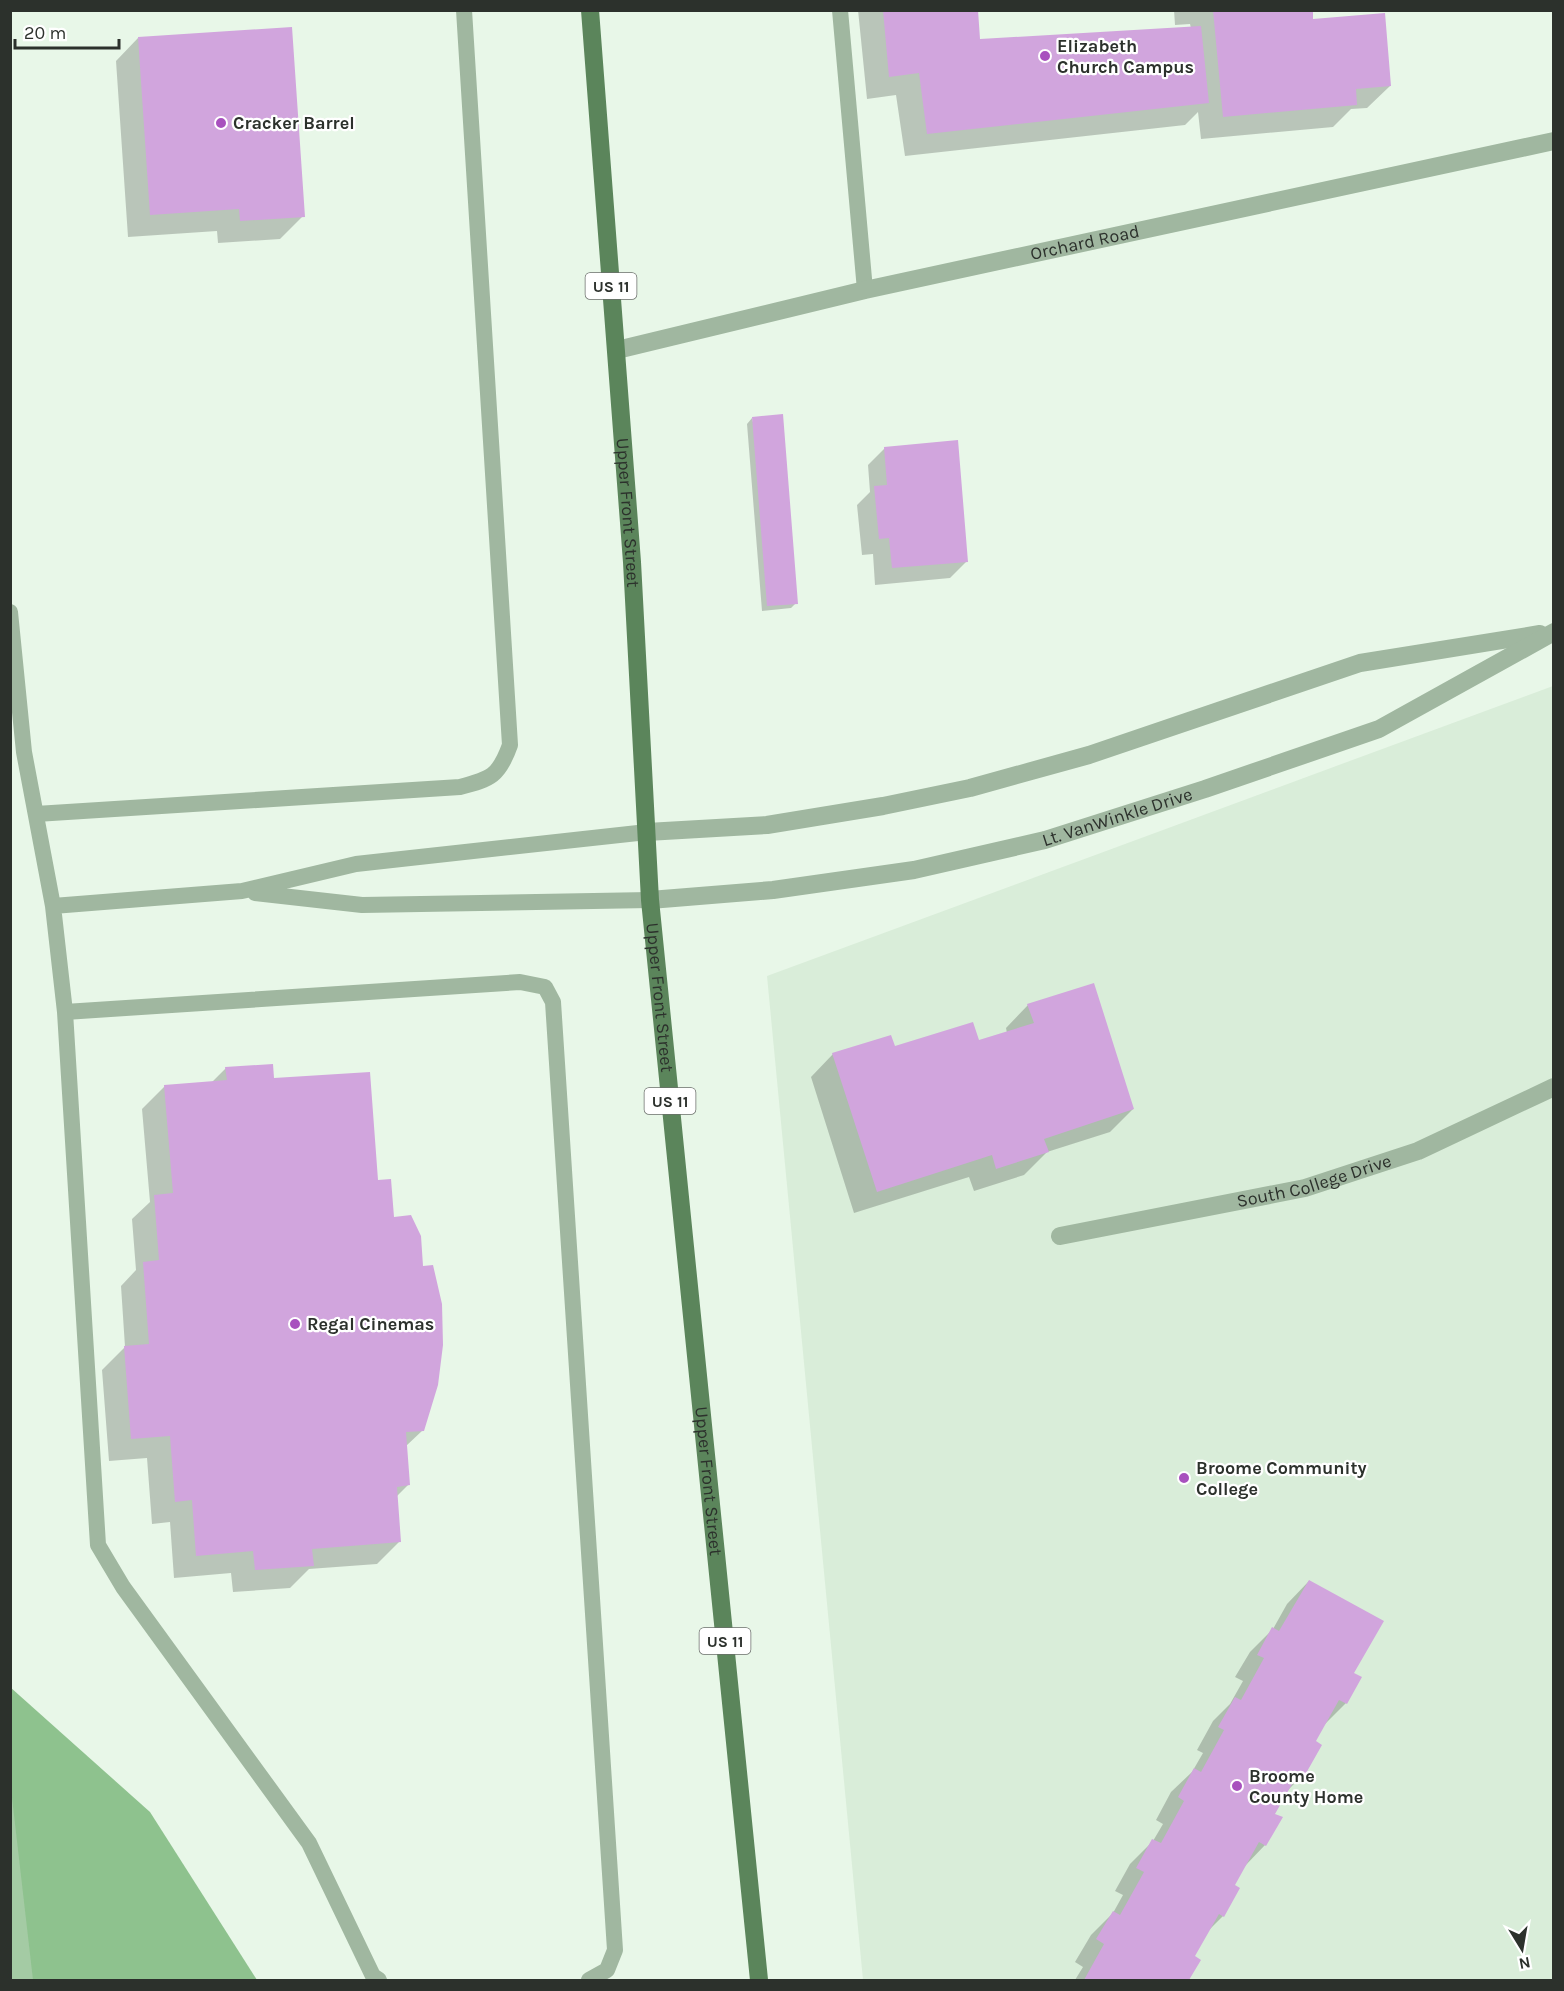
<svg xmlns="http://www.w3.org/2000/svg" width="1564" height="1991" font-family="Karla,sans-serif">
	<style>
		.built { fill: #d9edd9 }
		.green { fill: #a4cba4 }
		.forest { fill: #8ec28e }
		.shadow { fill: #0003 }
		.building { fill: #d1a5dd }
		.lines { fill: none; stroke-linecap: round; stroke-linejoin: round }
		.service { stroke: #a0b7a0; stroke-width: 16 }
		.minor { stroke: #a0b7a0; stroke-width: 18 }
		.tertiary { stroke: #a0b7a0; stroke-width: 18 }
		.primary { stroke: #5b855b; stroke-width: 18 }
		.poi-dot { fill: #a851be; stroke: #fff; stroke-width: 2 }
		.labels { text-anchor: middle; stroke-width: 4.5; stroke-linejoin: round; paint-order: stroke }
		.shield { fill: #fff; stroke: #6b6f6b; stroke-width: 1.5 }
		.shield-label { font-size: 16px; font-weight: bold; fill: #2c312c }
		.poi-label { font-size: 18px; font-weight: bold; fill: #2c312c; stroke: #fff; text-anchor: start }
		.street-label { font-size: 18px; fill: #2c312c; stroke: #fff }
	</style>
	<rect width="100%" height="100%" fill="#e8f7e8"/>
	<path class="built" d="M1553,686V1980H863L767,976Z"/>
	<path class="green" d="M11,1748L53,1980H11Z"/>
	<path class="forest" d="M10,1687L150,1812L257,1980H33L11,1789Z"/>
	<path class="shadow" d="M858,10H976L978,41L1191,28L1190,24L1175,25L1174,10H1311L1312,21L1390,86L1367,108L1351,109L1333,127L1201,139L1198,112L1185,125L905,156L896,95L867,99Z
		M138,38L303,216L280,239L218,243L217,231L128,237L116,61Z
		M752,418L796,603L791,608L762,611L747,424Z
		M885,448L967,561L950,578L875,585L873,554L862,555L857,505L870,492L868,465Z
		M1028,1005L1133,1109L1110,1132L1047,1152L1024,1175L974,1191L969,1177L854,1213L811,1077L833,1054L978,1042L1007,1033L1006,1028Z
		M226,1068L273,1080L377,1182L392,1219L423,1430L405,1447L408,1485L396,1497L400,1541L377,1564L309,1569L290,1588L233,1592L231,1573L174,1578L170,1522L152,1524L147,1458L109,1461L102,1370L125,1347L121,1286L136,1270L132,1219L150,1202L142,1109L165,1086L212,1082Z
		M1309,1581L1352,1673L1346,1703L1323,1726L1314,1742L1304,1774L1285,1793L1273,1814L1280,1818L1265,1845L1244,1867L1233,1886L1223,1916L1207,1932L1193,1957L1199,1960L1187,1980H1075L1083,1967L1075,1962L1091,1935L1113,1913L1123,1895L1115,1891L1130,1864L1153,1841L1163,1824L1156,1820L1171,1792L1192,1772L1203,1753L1197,1750L1213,1721L1230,1704L1243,1681L1235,1677L1250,1652L1273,1629L1287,1604Z"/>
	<path class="building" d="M883,10H978L980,39L1201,26L1209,103L927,134L919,73L889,77Z
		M1213,10H1313V19L1385,13L1391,86L1356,89L1357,105L1223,117Z
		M292,27L305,217L240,221L239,209L150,215L138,37Z
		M783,414L798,604L767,606L752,417Z
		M958,440L968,562L892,568L889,538L879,539L874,486L887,485L884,447Z
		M1094,983L1134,1109L1044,1139L1049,1152L996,1169L992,1155L877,1192L832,1053L891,1035L895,1046L973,1022L979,1040L1034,1023L1027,1004Z
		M273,1064L274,1078L370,1072L378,1180L391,1179L394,1217L411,1215L421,1236L423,1266L433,1265L442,1304L443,1345L438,1385L424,1431L406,1432L410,1485L397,1487L401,1542L312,1549L314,1566L255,1570L253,1551L196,1556L192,1500L175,1502L170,1436L131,1439L124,1346L149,1344L143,1262L159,1260L154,1195L173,1193L164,1085L227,1080L225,1067Z
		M1309,1580L1384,1621L1354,1673L1362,1677L1347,1704L1339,1700L1316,1741L1322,1745L1305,1775L1299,1772L1275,1814L1283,1817L1266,1846L1259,1842L1235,1885L1240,1888L1224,1917L1219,1914L1195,1956L1201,1960L1189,1980H1084L1104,1944L1096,1939L1113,1911L1120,1915L1144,1872L1136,1868L1152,1839L1161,1843L1184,1801L1178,1797L1194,1768L1201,1772L1224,1730L1218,1727L1235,1697L1241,1700L1264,1658L1257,1655L1272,1627L1279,1631Z"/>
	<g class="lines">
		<path class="service" d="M840,10L865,290
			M10,612L24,752L53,906L242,891L356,864L647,832
			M36,814L460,787C491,779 499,776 510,745L464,10
			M255,893L362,905L650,900
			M53,906L65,1012L98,1545L123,1587L309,1843L373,1976L379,1980
			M65,1012L520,982L545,987L553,1002L615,1950L607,1970L589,1980"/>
		<g class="minor">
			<path id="s1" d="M617,350L865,290L1554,141"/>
			<path id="s2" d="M1060,1236L1305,1188L1418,1151L1554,1087"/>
		</g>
		<g class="tertiary">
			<path d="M647,832L767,825L883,806L970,788L1089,755L1360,663L1540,634"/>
			<path id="s3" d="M650,900L773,890L914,870L1045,840L1205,789L1379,729L1554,632"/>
		</g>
		<path class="primary" id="s4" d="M590,10L632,562L650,900L759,1980"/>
	</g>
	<g class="poi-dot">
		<circle cx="1045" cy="56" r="6"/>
		<circle cx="221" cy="123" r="6"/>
		<circle cx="295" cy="1324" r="6"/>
		<circle cx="1184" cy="1478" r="6"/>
		<circle cx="1237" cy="1786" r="6"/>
	</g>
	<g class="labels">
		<g class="shield">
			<rect x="585.5" y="273" width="51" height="26" rx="4.5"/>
			<rect x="644.5" y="1088" width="51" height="26" rx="4.5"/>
			<rect x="699.5" y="1628" width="51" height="26" rx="4.5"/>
		</g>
		<g class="shield-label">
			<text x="611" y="292">US 11</text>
			<text x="670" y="1107">US 11</text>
			<text x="725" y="1647">US 11</text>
		</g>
		<g class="poi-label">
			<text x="1057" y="52">Elizabeth<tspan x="1057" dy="21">Church Campus</tspan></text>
			<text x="233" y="129">Cracker Barrel</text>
			<text x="307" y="1330">Regal Cinemas</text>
			<text x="1196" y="1474">Broome Community<tspan x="1196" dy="21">College</tspan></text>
			<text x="1249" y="1782">Broome<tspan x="1249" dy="21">County Home</tspan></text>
		</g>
		<g class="street-label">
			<text dy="6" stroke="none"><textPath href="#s1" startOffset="480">Orchard Road</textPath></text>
			<text dy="6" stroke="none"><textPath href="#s4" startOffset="504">Upper Front Street</textPath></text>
			<text dy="6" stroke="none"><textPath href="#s3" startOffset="476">Lt. VanWinkle Drive</textPath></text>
			<text dy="6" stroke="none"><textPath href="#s4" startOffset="990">Upper Front Street</textPath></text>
			<text dy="6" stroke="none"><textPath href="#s2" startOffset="260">South College Drive</textPath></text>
			<text dy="6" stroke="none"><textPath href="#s4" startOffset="1476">Upper Front Street</textPath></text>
		</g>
	</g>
	<rect width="1564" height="1991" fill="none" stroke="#2c312c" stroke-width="24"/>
	<g transform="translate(1522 1949) rotate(169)" stroke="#ffffff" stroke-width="4.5" paint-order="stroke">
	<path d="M0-4.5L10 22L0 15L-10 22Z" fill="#2c312c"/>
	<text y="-9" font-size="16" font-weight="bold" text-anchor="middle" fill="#2c312c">N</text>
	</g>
	<path d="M15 39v9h104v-9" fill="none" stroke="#2c312c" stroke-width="3"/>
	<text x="24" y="39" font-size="18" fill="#2c312c" stroke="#ffffff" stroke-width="4.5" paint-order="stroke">20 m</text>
</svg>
